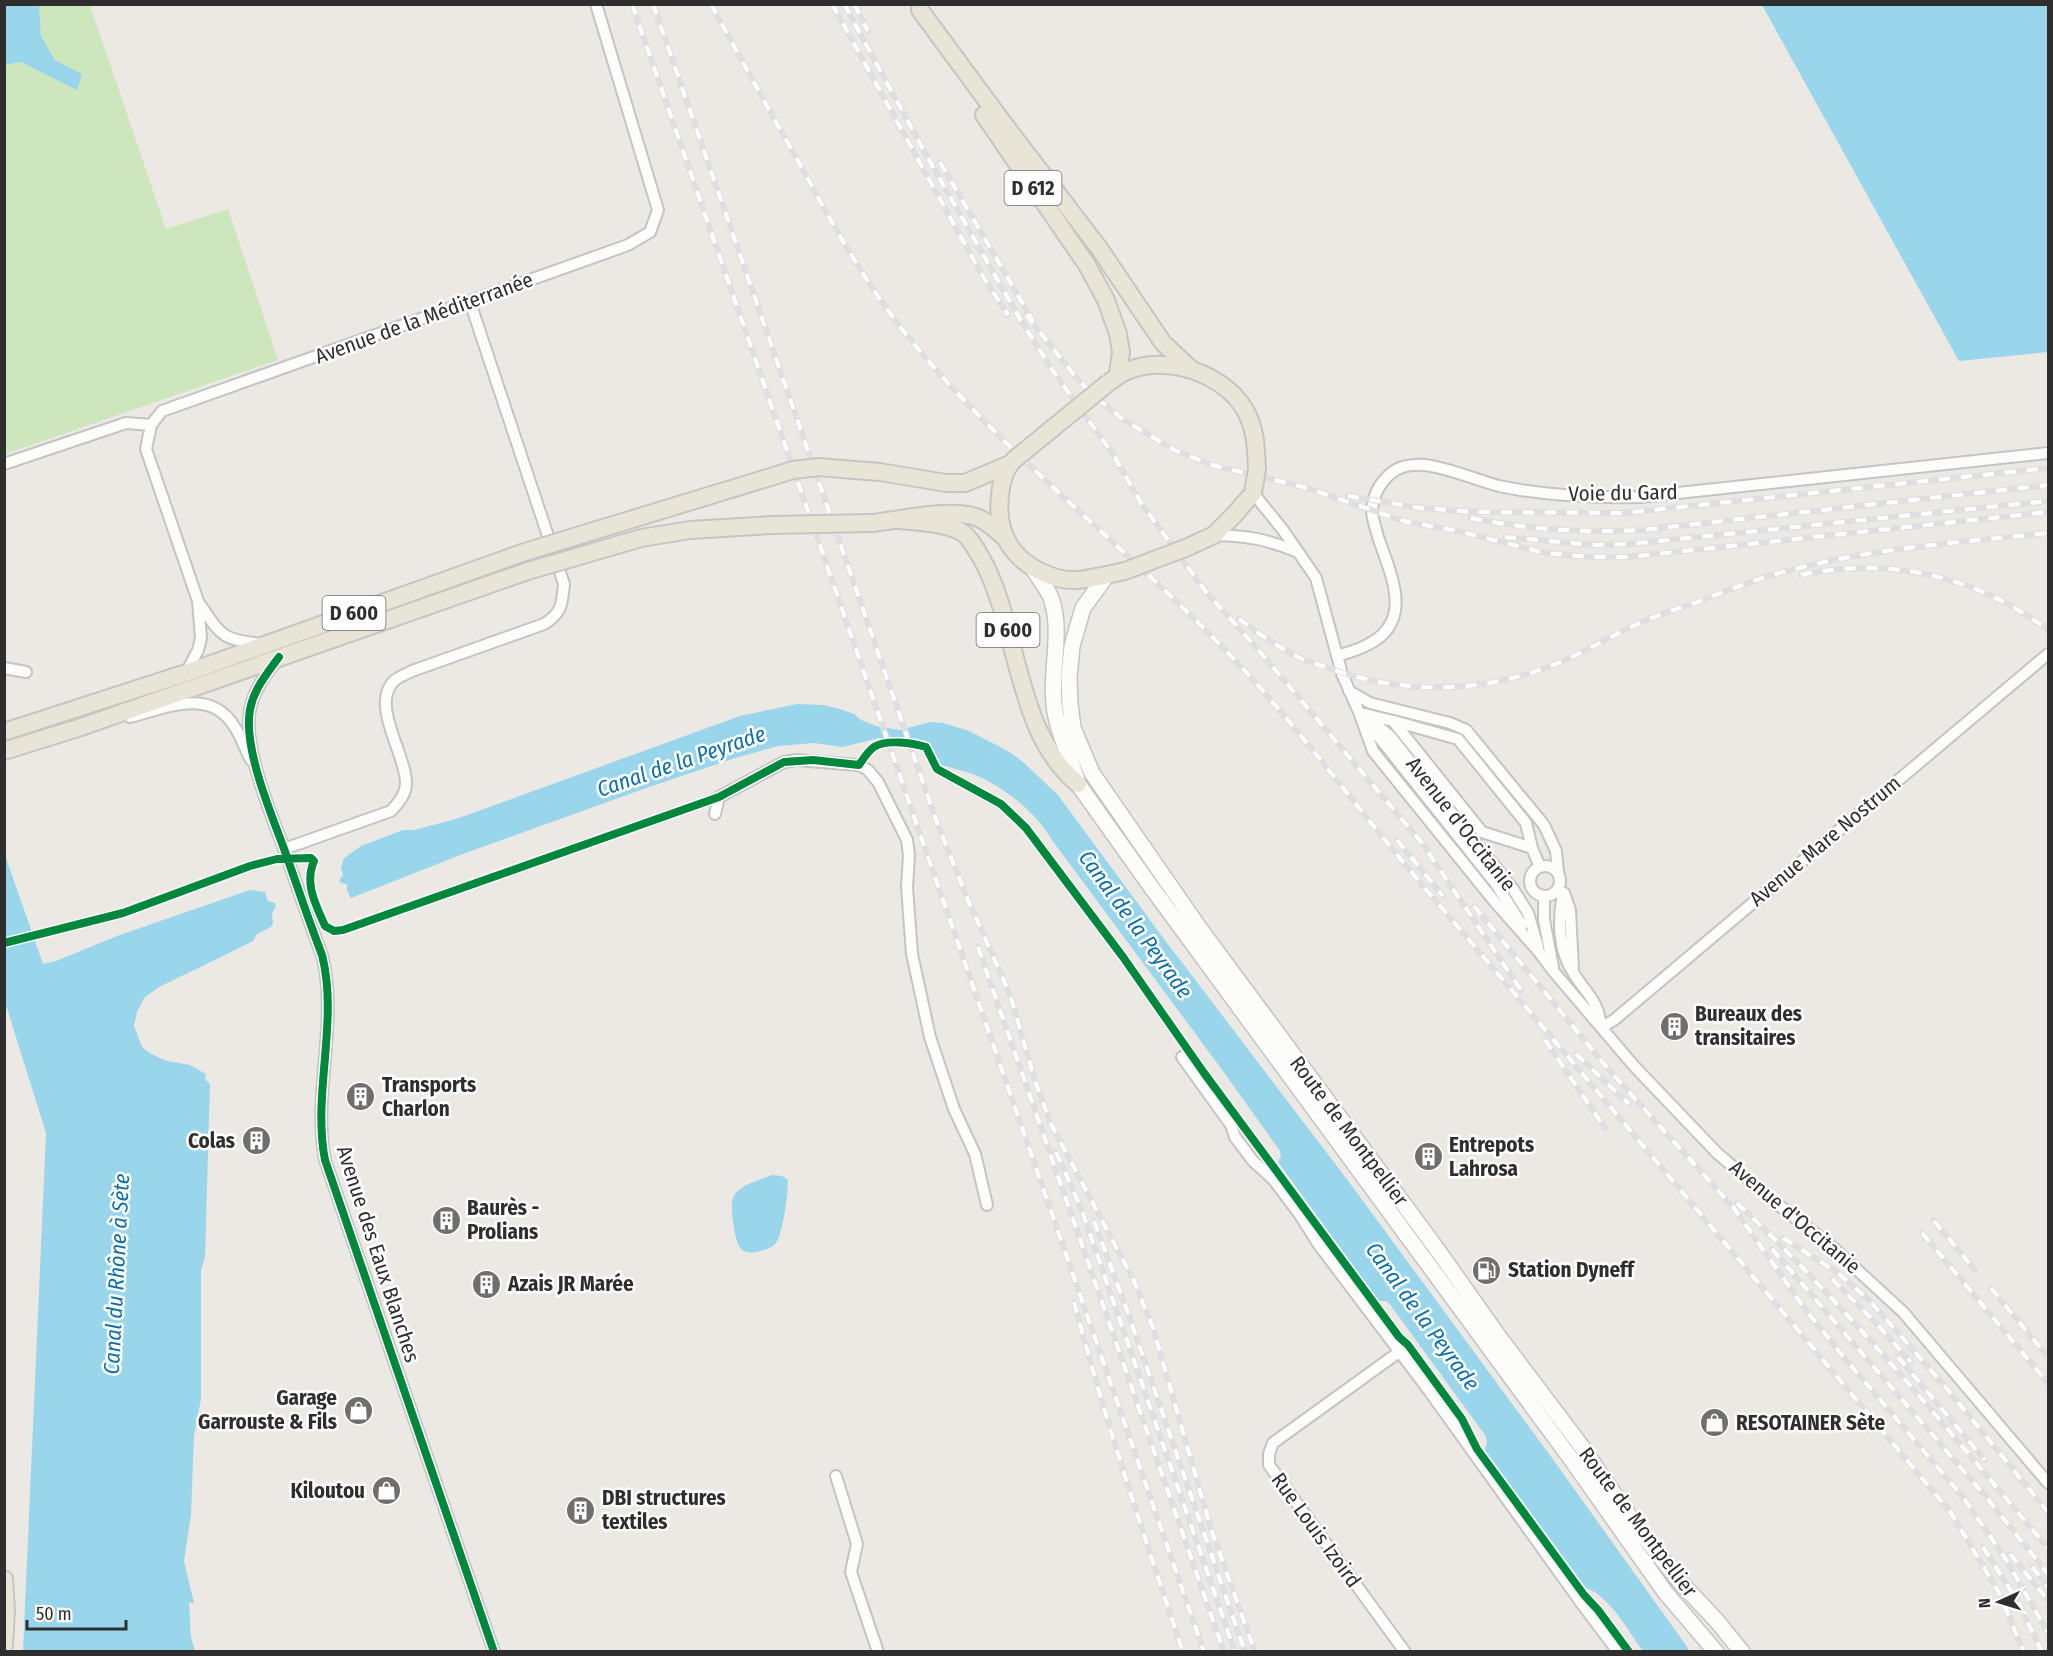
<svg xmlns="http://www.w3.org/2000/svg" width="2053" height="1656" font-family="'Fira Sans Condensed',sans-serif">
	<style>
		.green { fill: #cee6be }
		.water { fill: #99d6ec }
		.lines { fill: none; stroke-linecap: round; stroke-linejoin: round }
		.street-casing { stroke: #c5c4c5; stroke-width: 14 }
		.secondary-casing { stroke: #c5c4c5; stroke-width: 18 }
		.primary-casing { stroke: #c6c5c4; stroke-width: 20 }
		.street { stroke: #fcfcfb; stroke-width: 10 }
		.secondary { stroke: #fcfcfb; stroke-width: 15 }
		.primary { stroke: #e8e4d6; stroke-width: 16 }
		.rail-casing { stroke: #dfdfe1; stroke-width: 6 }
		.rail { stroke: #fff; stroke-width: 4; stroke-dasharray: 11; stroke-linecap: butt }
		.primary-bridge-casing { stroke: #c6c5c4; stroke-width: 20; stroke-linecap: butt }
		.primary-bridge { stroke: #e8e4d6; stroke-width: 16 }
		.cycleway-casing { stroke: #fff; stroke-width: 11 }
		.cycleway { stroke: #00873e; stroke-width: 8 }
		.labels { text-anchor: middle; stroke-width: 5; stroke-linejoin: round; paint-order: stroke }
		.shield { fill: #fff; stroke: #6d6d6d; stroke-width: 1.5 }
		.shield-label { font-size: 20px; font-weight: bold; fill: #2e2e2e }
		.street-label { font-size: 21px; fill: #2e2e2e; stroke: #fff }
		.poi-label { font-size: 21px; font-weight: bold; fill: #2e2e2e; stroke: #fff; text-anchor: start }
		.water-label { font-size: 22px; font-style: italic; fill: #0d6fa3; stroke: #fff }
	</style>
	<rect width="100%" height="100%" fill="#ece8e4"/>
	<path class="green" d="M39,5H90L166,229L228,209L278,360L5,454V65L21,62L77,89L82,74L55,60L41,36Z"/>
	<path class="water" d="M5,4L39,5L41,36L55,60L82,74L77,90L21,62L5,65Z
		M1762,5H2048V352L1959,361Z
		M797,704L823,705L840,709L854,714L861,720L876,726L900,730L930,722L943,723L969,731L1008,751L1023,762L1058,795L1161,935L1349,1182L1552,1458L1690,1651H1643C1629,1632 1609,1595 1586,1588L1485,1450L1487,1442L1485,1435L1389,1303L1387,1301H1379L1278,1162L1281,1156L1280,1151L1223,1071L1052,840C1036,813 1008,790 978,776C966,771 951,768 938,764L934,752L927,745L879,738L842,747L814,743L778,746L735,758L649,787L463,854L351,898L347,891V884L341,883L339,881L343,875L341,868L344,858L361,846L403,830H414L456,819L740,716Z
		M5,855L43,964L56,961L117,936L250,890L265,892L268,901L275,903L276,907L272,913L273,924L271,927L257,934L253,941L225,955L159,987L144,998L137,1012L134,1026L142,1047L151,1054L167,1061L190,1065L206,1074L205,1079L210,1084L205,1257L201,1271V1399L194,1436L191,1514L184,1561L194,1603H189L191,1637L195,1651H23L46,1133L5,1002Z
		M772,1175L782,1176L788,1180C788,1193 783,1233 776,1243C772,1248 767,1249 760,1251C755,1252 747,1254 742,1250C735,1245 731,1211 732,1202C733,1197 735,1193 739,1190C747,1183 762,1179 772,1175Z"/>
	<g class="lines">
		<defs>
			<path id="street" d="M4,464L126,423L151,425
				M1253,493L1283,530L1316,578L1342,674L1359,712L1496,884L1522,925
				M1214,535C1249,536 1266,539 1298,552
				M199,603C221,635 221,640 262,644
				M1337,656C1347,653 1358,650 1367,645C1415,622 1391,575 1378,537C1376,528 1372,519 1372,510C1373,496 1380,483 1390,474C1399,466 1413,464 1424,465C1447,467 1476,480 1499,486C1546,496 1593,498 1641,497L2048,453
				M277,660C263,678 251,694 249,717C246,753 270,812 283,846C296,882 308,919 322,955C339,1021 312,1094 325,1160L494,1652
				M4,668L26,672
				M186,673L198,650L201,638L198,601L146,449L151,425L162,411L628,245L650,232L658,210L596,4
				M1349,691L1370,703L1450,723L1466,730L1544,825L1556,851L1558,872
				M1359,712L1373,751L1495,902L1539,952L1554,972L1634,1066L1717,1153L1772,1200L1829,1244L1903,1312L2048,1483
				M1365,714L1393,721L1482,832L1532,848
				M130,717C165,708 210,687 234,726C241,736 245,749 251,760
				M1369,719L1390,736L1513,889L1528,913L1538,947
				M1394,721L1458,739L1526,823L1532,848L1540,867
				M715,814L719,797L784,762L796,760L859,765L868,770L878,782L907,840L909,855L907,887L912,954L930,1037L954,1109L975,1154L987,1205
				M284,849L391,811C398,803 406,795 406,783C406,754 369,703 395,680C400,676 407,674 412,671L544,624C562,613 562,604 564,584L470,302
				M1530 881a15 15 0 1 1 30 0a15 15 0 1 1-30 0Z
				M1563,893C1558,919 1558,951 1574,974C1587,994 1599,1002 1601,1027
				M1564,893L1570,910L1573,969
				M1544,896V920L1553,967
				M1602,1027L1614,1020L2048,654
				M1182,1057L1231,1125L1235,1137L1253,1161L1273,1179L1300,1215L1319,1245L1430,1392L1582,1604L1618,1652
				M1399,1352L1273,1443L1269,1454V1465L1405,1652
				M836,1476L857,1544L851,1572L878,1652"/>
			<path id="secondary" d="M1034,570C1039,579 1047,588 1051,598C1063,631 1050,670 1054,704C1057,733 1071,757 1078,784L1149,884L1571,1459L1665,1592L1716,1652
				M1107,575L1083,608L1072,646L1069,677L1070,704L1073,728L1092,773L1200,929L1434,1245L1499,1337L1582,1447L1636,1526L1681,1583L1716,1620L1742,1652"/>
			<path id="primary" d="M920,10L1004,124L1099,248L1163,343L1191,369
				M984,115L1087,265L1106,300L1118,334L1121,352L1118,374
				M1111,381C1149,348 1222,369 1245,410C1256,429 1256,449 1257,469
				M1015,459C1005,468 1001,482 1000,496C995,538 1017,566 1057,578C1078,584 1104,575 1125,571
				M854,470L880,472L946,483H965L1008,465
				M900,520C917,522 949,523 963,533C973,541 980,556 986,567C1019,634 1017,734 1078,784
				M872,523C899,520 951,508 976,517C987,521 994,528 1003,536
				M577,536L764,479
				M1188,547L1214,535L1235,514L1253,493
				M583,555L641,538L690,530L771,525
				M4,732L186,673L522,553
				M4,751L78,728L528,571
				M4,1579L6,1611L4,1645"/>
		</defs>
		<use href="#street" class="street-casing"/>
		<use href="#secondary" class="secondary-casing"/>
		<use href="#primary" class="primary-casing"/>
		<use href="#street" class="street"/>
		<use href="#secondary" class="secondary"/>
		<use href="#primary" class="primary"/>
		<defs>
			<path id="rail" d="M632,4L1204,1652
				M653,4L935,817L967,898L1002,976L1012,1001L1035,1081L1051,1124L1134,1281L1153,1328L1211,1529L1255,1652
				M711,4C741,59 771,114 802,168C836,231 872,295 919,350C1021,471 1150,565 1255,682C1312,746 1363,815 1418,880C1597,1090 1774,1301 1951,1513L1998,1591L2024,1652
				M832,4L982,275L1008,315
				M844,4L929,160L1020,319L1053,371L1113,454L1141,503L1206,592L1255,646L1422,843L1521,990
				M854,4L868,31
				M940,162L1033,321
				M1026,315L1076,377L1095,397L1124,420L1174,450L1212,465L1307,488L1407,522L1458,531L1545,553L1588,557H1628L2048,512
				M1348,496L1421,508L1476,512L1624,513L2048,468
				M1471,518C1531,530 1581,533 1642,530L2048,485
				M1505,537L1594,545L1630,544L2048,501
				M1801,575C1888,556 1977,576 2048,630
				M1239,619C1258,633 1278,647 1300,658C1308,662 1317,664 1326,667C1397,694 1476,694 1548,667C1581,655 1610,636 1642,622C1660,614 1679,608 1698,602C1720,593 1743,584 1766,577C1858,549 1953,543 2048,533
				M1397,840L1443,896
				M1474,906L1609,1070L1733,1207L1805,1309L1842,1355L1963,1497L2007,1561L2048,1633
				M978,947L1224,1652
				M1545,1040L1605,1128
				M1576,1054L1629,1104
				M1056,1152L1081,1208L1235,1652
				M1737,1203C1850,1309 1948,1430 2048,1548
				M1094,1221L1127,1310L1245,1652
				M1934,1221L1975,1270
				M1922,1233L2048,1383
				M1783,1238L1838,1273L1869,1300L1943,1384L2048,1512
				M1772,1249L1987,1498L2048,1574
				M1832,1279L1873,1320L1911,1362
				M1991,1288L2048,1357
				M1074,1302C1105,1420 1144,1536 1183,1652
				M1898,1357L1985,1460
				M1983,1547L2018,1602L2042,1652
				M2010,1554L2048,1600
				M2032,1567L2048,1587"/>
		</defs>
		<use href="#rail" class="rail-casing"/>
		<use href="#rail" class="rail"/>
		<defs>
			<path id="primary-bridge" d="M1015,459L1108,383
				M764,479L793,470L819,467L854,470
				M1253,493L1257,469
				M771,525L872,523
				M522,553L577,536
				M528,571L583,555
				M1125,571L1188,547"/>
		</defs>
		<use href="#primary-bridge" class="primary-bridge-casing"/>
		<use href="#primary-bridge" class="primary-bridge"/>
		<defs>
			<path id="cycleway" d="M279,657C265,676 250,694 249,718C247,756 270,811 283,846C296,882 308,919 322,955C339,1021 312,1094 325,1160L494,1652
				M4,943L123,913L250,866L277,859L311,858L314,861C304,884 316,905 325,926L334,931L343,930L719,797L784,762L813,760L859,765C863,759 868,751 874,747C886,739 913,743 926,747L937,769L1001,804L1026,828L1123,957L1204,1073L1399,1337L1408,1345L1462,1419L1477,1449L1584,1595L1598,1610L1629,1652"/>
		</defs>
		<use href="#cycleway" class="cycleway-casing"/>
		<use href="#cycleway" class="cycleway"/>
	</g>
	<defs>
		<symbol id="building-disc" viewBox="-11 -11 22 22"><circle r="9.5" fill="#706f6e" stroke="#fff"/><path d="M-4-6H4V6H1V3H-1V6H-4ZM-2.5-4.3h1.7v1.8h-1.7ZM.8-4.3h1.7v1.8H.8ZM-2.5-1h1.7V.8h-1.7ZM.8-1h1.7V.8H.8Z" fill="#fff"/></symbol>
		<symbol id="fuel-disc" viewBox="-11 -11 22 22"><circle r="9.5" fill="#706f6e" stroke="#fff"/><path d="M-5.5-6h7V0h2V4h1.3V-2.5L3-4.5l.8-.8L6-3V5H2.5V1h-1V6h-7ZM-4.2-4.7v3.2H.2V-4.7Z" fill="#fff"/></symbol>
		<symbol id="shop-disc" viewBox="-11 -11 22 22"><circle r="9.5" fill="#706f6e" stroke="#fff"/><path d="M-5-2.5h2.3a2.7 3.5 0 0 1 5.4 0H5L5.5 6h-11ZM-1.5-2.5h3a1.5 2.3 0 0 0-3 0Z" fill="#fff"/></symbol>
	</defs>
	<g fill-rule="evenodd">
		<use href="#building-disc" x="1658" y="1010" width="33" height="33"/>
		<use href="#building-disc" x="344" y="1080" width="33" height="33"/>
		<use href="#building-disc" x="240" y="1124" width="33" height="33"/>
		<use href="#building-disc" x="1412" y="1140" width="33" height="33"/>
		<use href="#building-disc" x="430" y="1204" width="33" height="33"/>
		<use href="#fuel-disc" x="1470" y="1254" width="33" height="33"/>
		<use href="#building-disc" x="470" y="1268" width="33" height="33"/>
		<use href="#shop-disc" x="342" y="1394" width="33" height="33"/>
		<use href="#shop-disc" x="1698" y="1406" width="33" height="33"/>
		<use href="#shop-disc" x="370" y="1474" width="33" height="33"/>
		<use href="#building-disc" x="564" y="1494" width="33" height="33"/>
	</g>
	<g class="labels">
		<g class="shield">
			<rect x="1004.5" y="171" width="57" height="34" rx="4.5"/>
			<rect x="322.5" y="596" width="63" height="34" rx="4.5"/>
			<rect x="976.5" y="613" width="63" height="34" rx="4.5"/>
		</g>
		<g class="shield-label">
			<text x="1033" y="195">D 612</text>
			<text x="354" y="620">D 600</text>
			<text x="1008" y="637">D 600</text>
		</g>
		<g class="street-label">
			<text transform="translate(424 318) rotate(-20)" y="7">Avenue de la Méditerranée</text>
			<text transform="translate(1623 493) rotate(-1)" y="7">Voie du Gard</text>
			<text transform="translate(1461 824) rotate(52)" y="7">Avenue d'Occitanie</text>
			<text transform="translate(1825 841) rotate(-40)" y="7">Avenue Mare Nostrum</text>
			<text transform="translate(1349 1131) rotate(53)" y="7">Route de Montpellier</text>
			<text transform="translate(1795 1217) rotate(40)" y="7">Avenue d'Occitanie</text>
			<text transform="translate(378 1254) rotate(72)" y="7">Avenue des Eaux Blanches</text>
			<text transform="translate(1638 1522) rotate(53)" y="7">Route de Montpellier</text>
			<text transform="translate(1316 1530) rotate(54)" y="7">Rue Louis Izoird</text>
		</g>
		<g class="poi-label">
			<text x="1695" y="1021">Bureaux des<tspan x="1695" dy="24">transitaires</tspan></text>
			<text x="382" y="1092">Transports<tspan x="382" dy="24">Charlon</tspan></text>
			<text x="235" y="1148" text-anchor="end">Colas</text>
			<text x="1449" y="1152">Entrepots<tspan x="1449" dy="24">Lahrosa</tspan></text>
			<text x="467" y="1215">Baurès -<tspan x="467" dy="24">Prolians</tspan></text>
			<text x="1508" y="1277">Station Dyneff</text>
			<text x="508" y="1291">Azais JR Marée</text>
			<text x="337" y="1405" text-anchor="end">Garage<tspan x="337" dy="24">Garrouste &amp; Fils</tspan></text>
			<text x="1736" y="1430">RESOTAINER Sète</text>
			<text x="365" y="1498" text-anchor="end">Kiloutou</text>
			<text x="602" y="1505">DBI structures<tspan x="602" dy="24">textiles</tspan></text>
		</g>
		<g class="water-label">
			<text transform="translate(681 761) rotate(-19)" y="8">Canal de la Peyrade</text>
			<text transform="translate(1136 924) rotate(54)" y="8">Canal de la Peyrade</text>
			<text transform="translate(116 1274) rotate(-87)" y="8">Canal du Rhône à Sète</text>
			<text transform="translate(1423 1316) rotate(54)" y="8">Canal de la Peyrade</text>
		</g>
	</g>
	<rect width="2053" height="1656" fill="none" stroke="#2e2e2e" stroke-width="12"/>
	<g transform="translate(1999 1602) rotate(266)" stroke="#ffffff" stroke-width="4.5" paint-order="stroke">
	<path d="M0-4.5L10 22L0 15L-10 22Z" fill="#2e2e2e"/>
	<text y="-9" font-size="16" font-weight="bold" text-anchor="middle" fill="#2e2e2e">N</text>
	</g>
	<path d="M27 1620v9h99v-9" fill="none" stroke="#2e2e2e" stroke-width="3"/>
	<text x="36" y="1620" font-size="18" fill="#2e2e2e" stroke="#ffffff" stroke-width="4.5" paint-order="stroke">50 m</text>
</svg>
